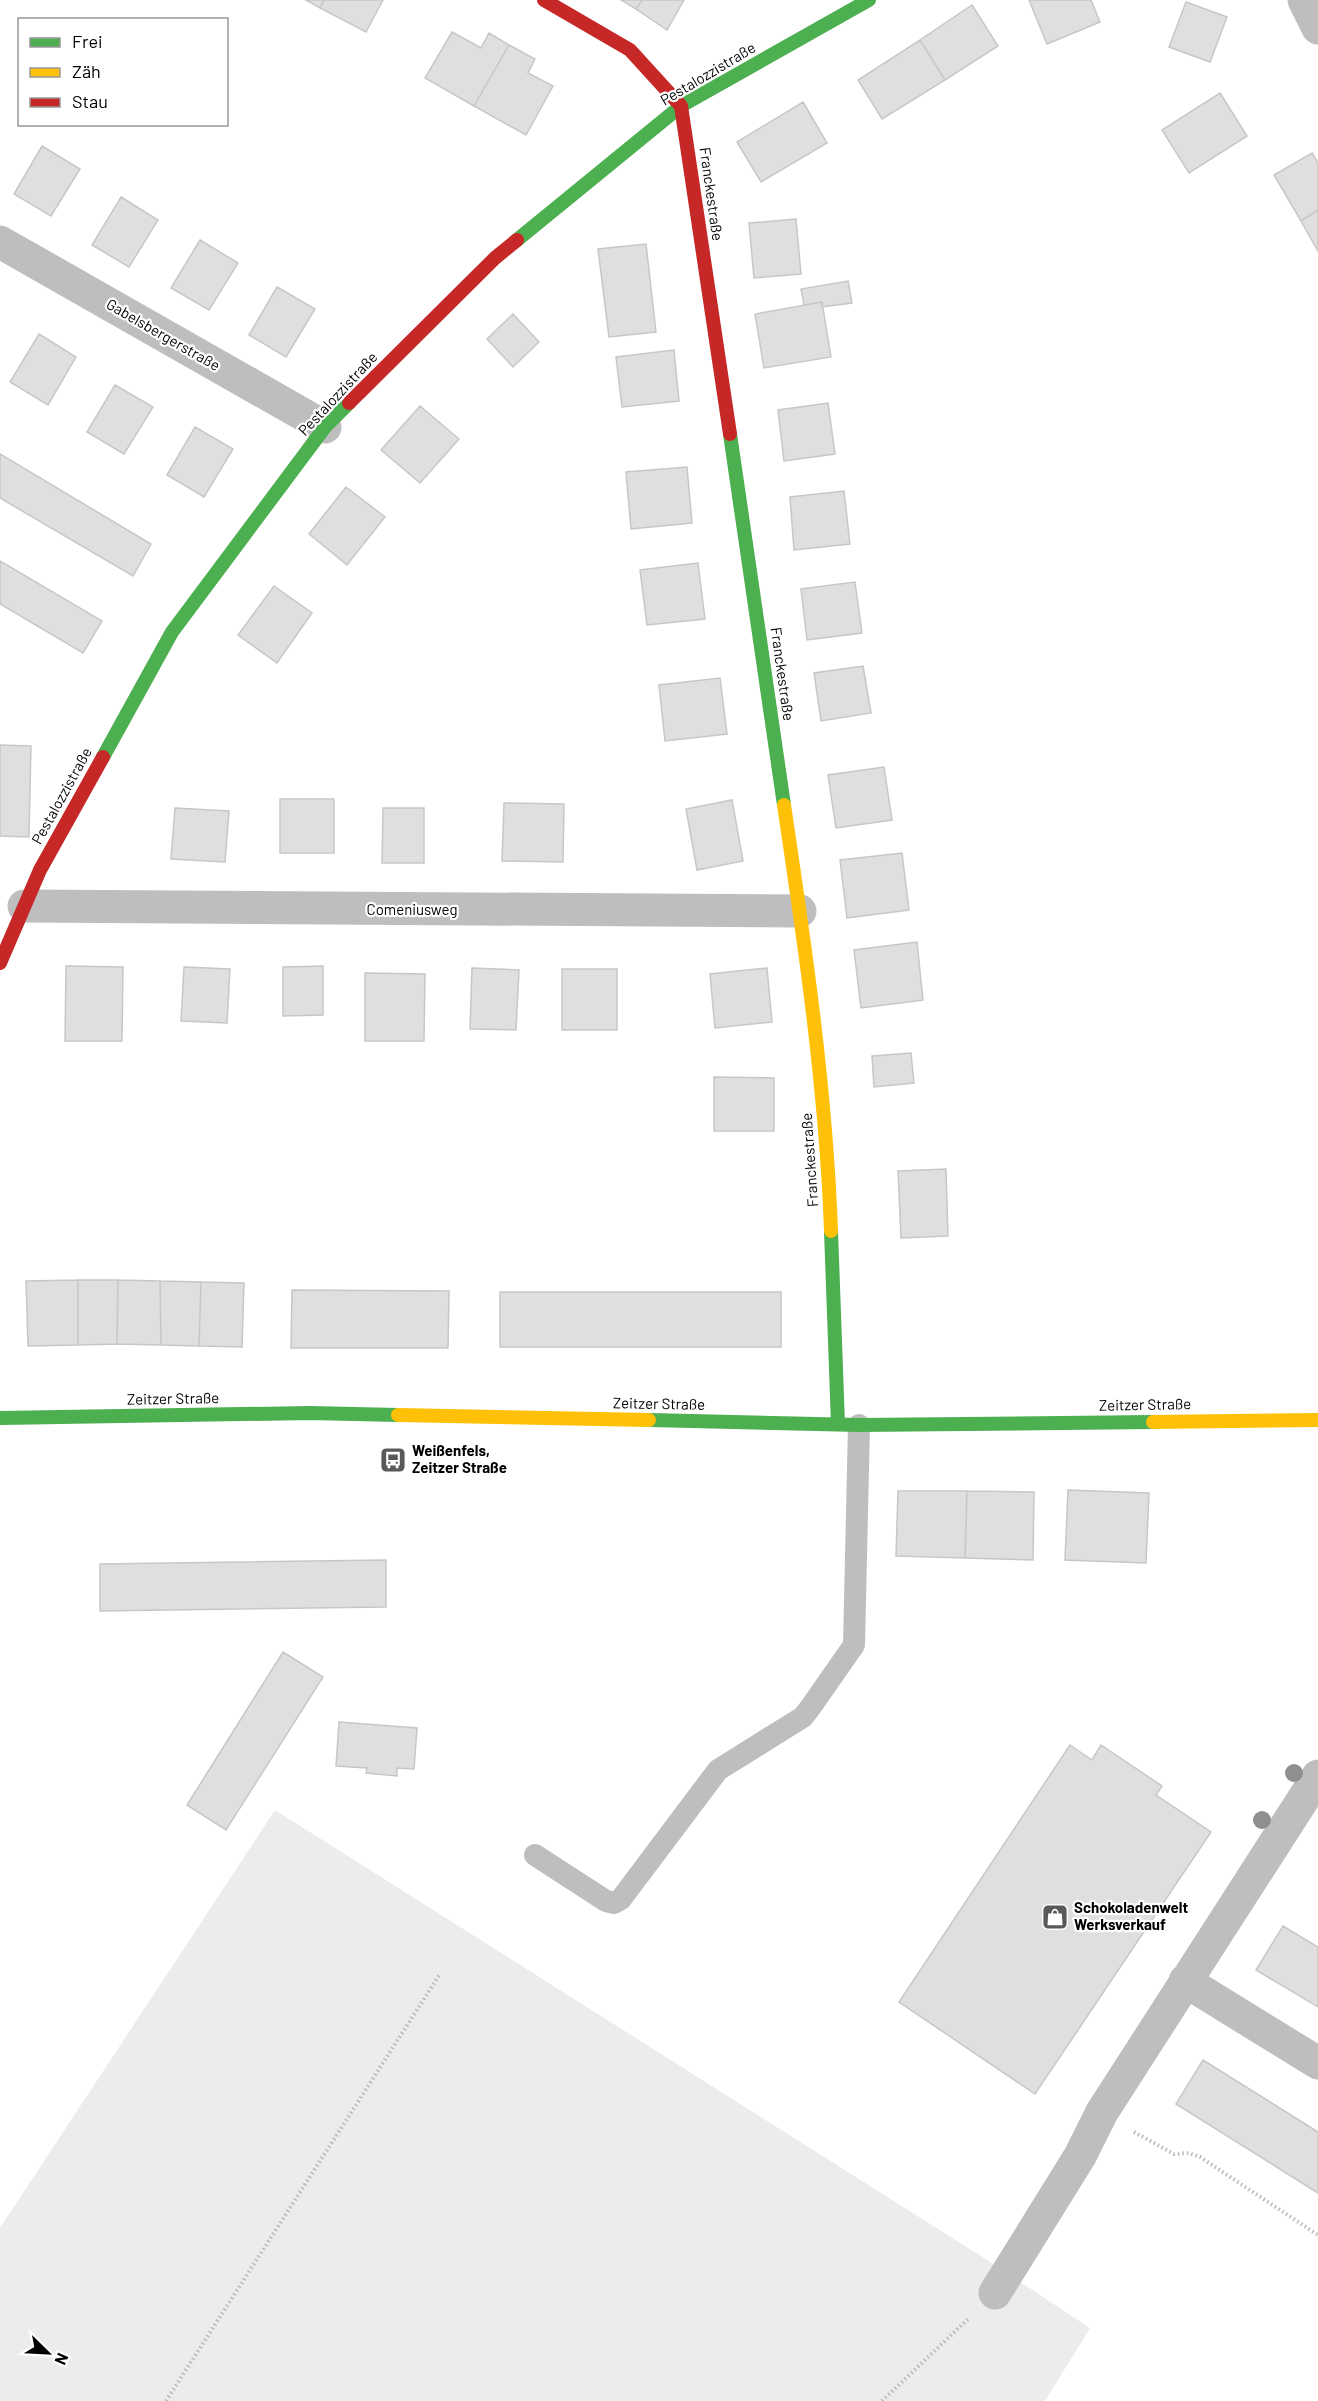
<svg xmlns="http://www.w3.org/2000/svg" width="1318" height="2401" font-family="Barlow,sans-serif">
	<style>
		.green { fill: #ececec }
		.building { fill: #dfdfdf; stroke: #c7c7c7; stroke-width: 1.5 }
		.lines { fill: none; stroke-linecap: round; stroke-linejoin: round }
		.path { stroke: #b9b9b9; stroke-width: 4; stroke-dasharray: 1.5 3; stroke-linecap: butt }
		.lane { stroke: #bebebe; stroke-width: 22 }
		.street { stroke: #bebebe; stroke-width: 33 }
		.fast { stroke: #4caf50; stroke-width: 14 }
		.slow { stroke: #ffc107; stroke-width: 14 }
		.jam { stroke: #c62828; stroke-width: 14 }
		.tree { fill: #8f8f8f }
		.labels { text-anchor: middle; stroke-width: 4.5; stroke-linejoin: round; paint-order: stroke }
		.street-label { font-size: 15px; fill: #000; stroke: #fff }
		.poi-label { font-size: 15px; font-weight: bold; fill: #000; stroke: #fff; text-anchor: start }
	</style>
	<rect width="100%" height="100%" fill="#fff"/>
	<path class="green" d="M275,1810L984,2258L1090,2328L1045,2401H0V2228Z"/>
	<path class="building" d="M306,0H324L320,8Z
		M324,0H383L366,32L320,8Z
		M621,0H642L636,9Z
		M642,0H684L667,30L636,9Z
		M1029,0H1091L1100,22L1047,44Z
		M1186,2L1227,17L1210,62L1169,47Z
		M972,5L998,46L945,80L920,40Z
		M452,32L481,48L489,33L509,45L474,106L425,78Z
		M920,40L945,80L882,119L858,80Z
		M509,45L535,59L528,73L553,86L526,135L474,106Z
		M1220,93L1247,136L1189,173L1162,130Z
		M803,102L827,143L761,182L737,142Z
		M42,146L80,169L51,216L14,194Z
		M1312,153L1318,163V210L1301,221L1274,175Z
		M121,197L158,220L129,267L92,245Z
		M1318,210V251L1301,221Z
		M796,219L801,274L754,278L749,223Z
		M200,240L238,263L209,310L171,288Z
		M646,244L656,332L609,337L598,249Z
		M848,281L852,303L822,307V302L804,305L801,289Z
		M277,287L315,309L286,357L249,335Z
		M822,302L831,357L764,368L755,314Z
		M513,314L539,342L513,367L487,339Z
		M39,334L76,357L48,405L10,382Z
		M674,350L679,401L622,407L616,357Z
		M115,385L153,407L124,454L87,432Z
		M828,403L835,454L784,461L778,410Z
		M420,406L459,439L420,483L381,450Z
		M195,427L233,449L204,497L167,475Z
		M0,454L151,544L133,576L0,498Z
		M687,467L692,523L631,529L626,472Z
		M346,487L385,517L347,565L309,534Z
		M844,491L850,544L794,550L790,497Z
		M0,561L102,621L83,653L0,604Z
		M698,563L705,619L647,625L640,570Z
		M855,582L862,633L807,640L801,589Z
		M274,586L312,613L277,663L238,635Z
		M863,666L871,713L821,721L814,673Z
		M720,678L727,734L665,741L659,685Z
		M0,745L31,746L29,837L0,836Z
		M884,767L892,820L836,828L828,775Z
		M280,799H334V853H280Z
		M732,800L743,861L697,870L686,809Z
		M504,803L564,804L563,862L502,861Z
		M175,808L229,811L225,862L171,859Z
		M383,808H424V863H382Z
		M902,853L909,910L847,918L840,860Z
		M917,942L923,1000L861,1008L854,950Z
		M66,966L123,967L122,1041H65Z
		M323,966V1015L283,1016V967Z
		M184,967L230,969L227,1023L181,1021Z
		M472,968L519,970L516,1030L470,1029Z
		M767,968L772,1022L715,1028L710,974Z
		M562,969H617V1030H562Z
		M365,973L425,974L424,1041H365Z
		M911,1053L914,1083L874,1087L872,1056Z
		M714,1077L774,1078V1131H714Z
		M946,1169L948,1236L901,1238L898,1171Z
		M78,1280H118L117,1344L78,1345Z
		M78,1280V1345L28,1346L26,1281Z
		M118,1280L160,1281L161,1345L117,1344Z
		M160,1281L201,1282L199,1346L161,1345Z
		M201,1282L244,1283L242,1347L199,1346Z
		M292,1290L449,1291L448,1348H291Z
		M500,1292H781V1347H500Z
		M1068,1490L1149,1493L1146,1563L1065,1560Z
		M898,1491H967L965,1558L896,1556Z
		M967,1491L1034,1492L1033,1560L965,1558Z
		M386,1560V1607L100,1611V1564Z
		M283,1652L323,1677L226,1830L187,1805Z
		M339,1722L417,1728L414,1769L397,1768V1776L366,1773L367,1768L336,1766Z
		M1070,1745L1092,1760L1101,1745L1162,1786L1156,1795L1211,1832L1035,2094L899,2002Z
		M1283,1926L1318,1947V2007L1256,1970Z
		M1203,2060L1318,2132V2193L1176,2104Z"/>
	<g class="lines">
		<path class="path" d="M1134,2132L1174,2154L1189,2153L1200,2157L1318,2235
			M166,2401L440,1974
			M882,2401L968,2319"/>
		<path class="lane" d="M535,1855L606,1901L614,1903L621,1899L718,1770L803,1717L810,1708L854,1645L859,1425"/>
		<path class="street" d="M1304,0L1318,28
			M0,242L325,427
			M24,906L800,911
			M1185,1981L1318,2063
			M995,2293L1080,2156L1102,2112L1318,1776"/>
		<path class="fast" d="M517,240L681,106L869,0
			M730,434L784,805
			M103,757L172,632L325,427L349,403
			M831,1231L838,1424
			M0,1418L310,1413L398,1415
			M649,1420L859,1425L1153,1422"/>
		<path class="slow" d="M784,805C805,946 826,1089 831,1231
			M398,1415L649,1420
			M1153,1422L1318,1420"/>
		<path class="jam" d="M544,0L630,50L681,106L730,434
			M349,403L495,258L517,240
			M0,963L40,870L103,757"/>
	</g>
	<g class="tree">
		<circle cx="1294" cy="1773" r="9"/>
		<circle cx="1262" cy="1820" r="9"/>
	</g>
	<defs>
		<symbol id="bus-square" viewBox="-11 -11 22 22"><rect x="-9" y="-9" width="18" height="18" rx="4" fill="#595959" stroke="#fff"/><path d="M-5-6H5V4H4V6H2V4H-2V6H-4V4H-5ZM-3.5-4V0h7V-4ZM-3.5 1.2v1.5H-2V1.2ZM2 1.2v1.5H3.5V1.2Z" fill="#fff"/></symbol>
		<symbol id="shop-square" viewBox="-11 -11 22 22"><rect x="-9" y="-9" width="18" height="18" rx="4" fill="#595959" stroke="#fff"/><path d="M-5-2.5h2.3a2.7 3.5 0 0 1 5.4 0H5L5.5 6h-11ZM-1.5-2.5h3a1.5 2.3 0 0 0-3 0Z" fill="#fff"/></symbol>
	</defs>
	<g fill-rule="evenodd">
		<use href="#bus-square" x="378" y="1445" width="30" height="30"/>
		<use href="#shop-square" x="1040" y="1902" width="30" height="30"/>
	</g>
	<g class="labels">
		<g class="street-label">
			<text transform="translate(708 74) rotate(-31)" y="5">Pestalozzistraße</text>
			<text transform="translate(711 194) rotate(82)" y="5">Franckestraße</text>
			<text transform="translate(163 335) rotate(30)" y="5">Gabelsbergerstraße</text>
			<text transform="translate(338 394) rotate(-47)" y="5">Pestalozzistraße</text>
			<text transform="translate(782 674) rotate(82)" y="5">Franckestraße</text>
			<text transform="translate(62 796) rotate(-61)" y="5">Pestalozzistraße</text>
			<text x="412" y="915">Comeniusweg</text>
			<text transform="translate(810 1160) rotate(-94)" y="5">Franckestraße</text>
			<text transform="translate(173 1399) rotate(-1)" y="5">Zeitzer Straße</text>
			<text transform="translate(659 1404) rotate(1)" y="5">Zeitzer Straße</text>
			<text transform="translate(1145 1405) rotate(-1)" y="5">Zeitzer Straße</text>
		</g>
		<g class="poi-label">
			<text x="412" y="1456">Weißenfels,<tspan x="412" dy="17">Zeitzer Straße</tspan></text>
			<text x="1074" y="1913">Schokoladenwelt<tspan x="1074" dy="17">Werksverkauf</tspan></text>
		</g>
	</g>
	<rect x="18" y="18" width="210" height="108" fill="#ffffff" stroke="#999999" stroke-width="1.5"/>
	<rect x="30" y="38" width="30" height="9" fill="#4caf50" stroke="#999999" stroke-width="1.5"/>
	<text x="72" y="48" font-size="18" fill="#000000">Frei</text>
	<rect x="30" y="68" width="30" height="9" fill="#ffc107" stroke="#999999" stroke-width="1.5"/>
	<text x="72" y="78" font-size="18" fill="#000000">Zäh</text>
	<rect x="30" y="98" width="30" height="9" fill="#c62828" stroke="#999999" stroke-width="1.5"/>
	<text x="72" y="108" font-size="18" fill="#000000">Stau</text>
	<g transform="translate(48 2353) rotate(114)" stroke="#ffffff" stroke-width="4.5" paint-order="stroke">
	<path d="M0-4.5L10 22L0 15L-10 22Z" fill="#000000"/>
	<text y="-9" font-size="16" font-weight="bold" text-anchor="middle" fill="#000000">N</text>
	</g>
</svg>
